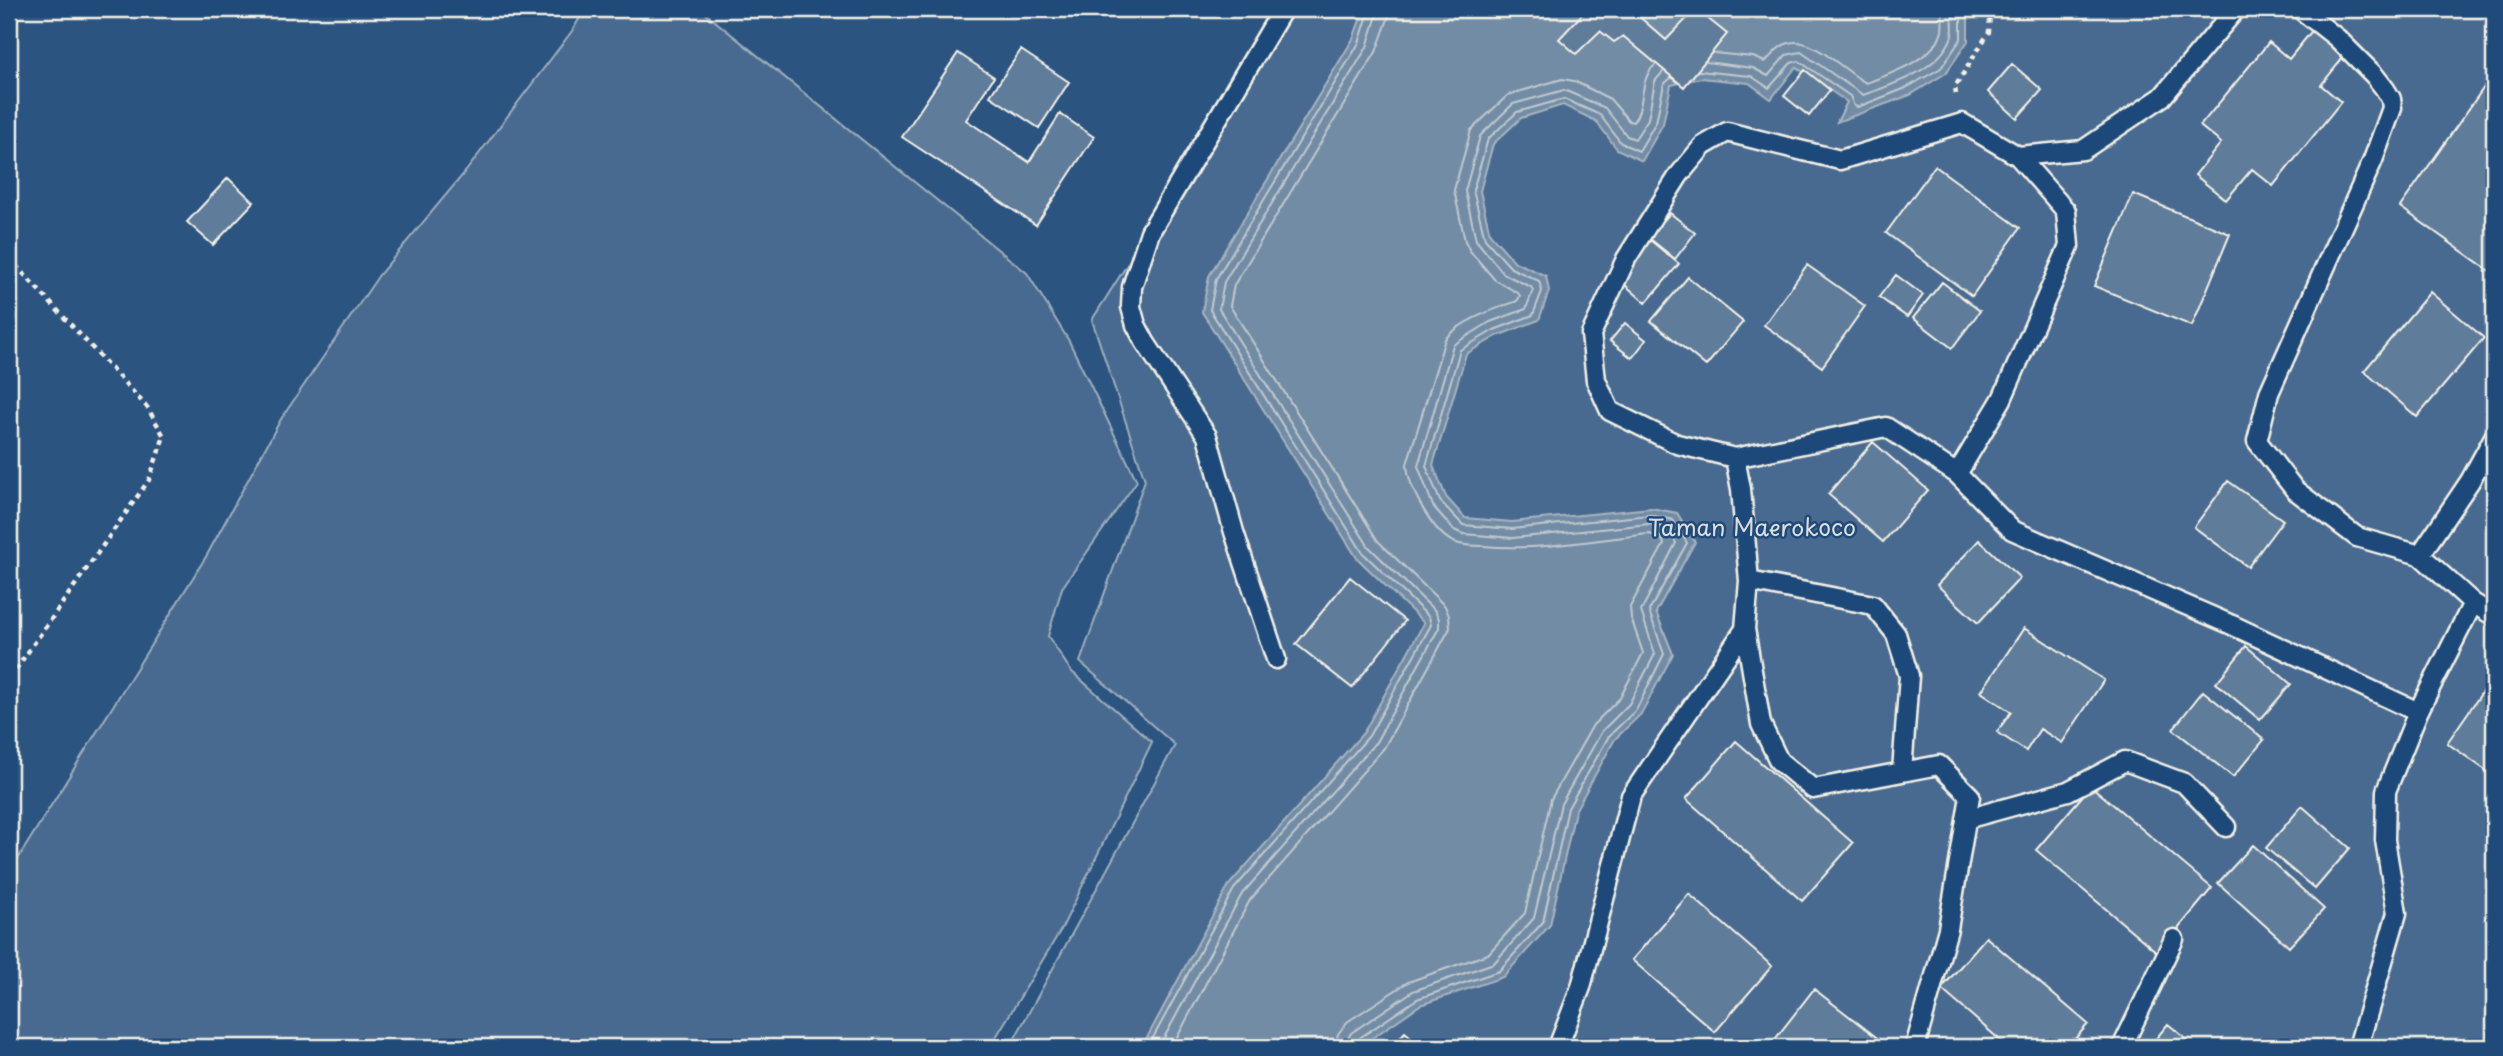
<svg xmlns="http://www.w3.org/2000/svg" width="2503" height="1056" font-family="'Playpen Sans',sans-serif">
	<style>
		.green { fill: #496b90; stroke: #9eaebc; stroke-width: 2 }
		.water { fill: #738ca6; stroke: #a7b4c0; stroke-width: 2 }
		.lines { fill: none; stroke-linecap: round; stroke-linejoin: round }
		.shore { stroke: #c0c9ce; stroke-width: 2 }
		.building { fill: #5e7b9a; stroke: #f4f1e8; stroke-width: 2 }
		.service-casing { stroke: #f4f1e8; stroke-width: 23 }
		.path { stroke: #f4f1e8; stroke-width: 4.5; stroke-dasharray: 5 5; stroke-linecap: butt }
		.service { stroke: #1f4a7a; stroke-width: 18 }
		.labels { text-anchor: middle; stroke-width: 5; stroke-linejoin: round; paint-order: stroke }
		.park-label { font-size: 23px; fill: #dadddb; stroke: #1f4a7a }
	</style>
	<rect width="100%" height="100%" fill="#2c5481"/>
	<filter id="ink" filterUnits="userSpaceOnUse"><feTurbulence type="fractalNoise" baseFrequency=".0143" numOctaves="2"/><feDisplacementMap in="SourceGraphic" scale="14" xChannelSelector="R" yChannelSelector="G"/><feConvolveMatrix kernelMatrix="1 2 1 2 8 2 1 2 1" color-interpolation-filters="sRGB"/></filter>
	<g filter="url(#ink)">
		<path class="green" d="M585,9H700L1027,273L1069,341L1137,481L1062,588L1048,636L1071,671L1152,742L1062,928L990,1047H9V873L207,555L281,419L379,275L466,171L572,31Z
			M1289,9H2494V1047H1010L1175,745L1080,662L1145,480L1092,320Z"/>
		<path class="water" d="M1364,9H1968V41L1946,73L1910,95L1837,122L1847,102L1796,67L1771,99L1749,83L1701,78L1671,85L1663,124L1642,161L1617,149L1596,121L1563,105L1521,118L1493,144L1480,191L1490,234L1515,262L1546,276L1549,291L1539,320L1497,336L1466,354L1433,465L1446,497L1465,518L1512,522L1651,508L1677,513L1695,542L1656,612L1673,654L1641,714L1615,739L1575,811L1550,925L1503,977L1420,1005L1359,1047H1140L1148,1036L1229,885L1364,732L1424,623L1357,558L1202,312L1209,276L1353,39Z"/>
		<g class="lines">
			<path class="shore" d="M1714,53L1753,57L1765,62C1772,56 1777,47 1786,44C1810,33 1845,72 1866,83C1890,74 1935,59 1942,31C1943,24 1942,16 1942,9
				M1706,62L1753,68L1768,76L1786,55L1801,52L1863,95C1893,85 1941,69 1952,36C1954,29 1952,17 1952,9
				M1699,71L1751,76L1769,88L1791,63L1799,61L1850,96L1854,106L1858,107L1906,88L1941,68L1961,39V9
				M1148,1047L1234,889L1369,736L1431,625L1429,617L1363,553L1210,310L1216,279L1359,43L1370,9
				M1159,1047L1242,894L1376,742L1439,628V619L1435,611L1369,547L1219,309L1224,282L1367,47L1379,9
				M1172,1047L1250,900L1384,748L1450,628L1449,616L1445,606L1378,541L1230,306L1234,285L1376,52L1388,19L1390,9
				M1335,1047L1338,1034L1347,1022L1408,982L1488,954L1525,913L1551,799L1593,725L1620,698L1643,653L1631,618L1630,607L1664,544L1661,537L1649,534C1594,540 1538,551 1483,546C1474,546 1465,546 1456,543C1433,535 1408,487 1407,464L1445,339C1463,319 1493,310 1517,301L1520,296L1518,293L1495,280L1470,251L1465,241L1454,190L1471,130L1508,95L1562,79L1574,81L1610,99L1629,121L1633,122C1646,106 1638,80 1655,65
				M1346,1047L1347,1040L1351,1033L1413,991L1494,963L1534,918L1561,804L1602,731L1629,704L1655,654L1641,611L1676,543L1667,528L1649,524L1513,538L1463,534L1454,530L1433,506L1418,466L1453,345L1490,322L1526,309L1533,290L1531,287L1504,274L1476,240L1465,191L1480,136L1513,104L1564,90L1605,108L1627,136L1635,139L1648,119L1655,81L1663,72
				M1355,1047L1358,1039L1417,999L1499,971L1543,922L1568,808L1609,736L1636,710L1664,654L1649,611L1687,543L1673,520L1650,515L1512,529L1463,525L1440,501L1426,466L1460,350L1494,330L1533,315L1542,291L1539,281L1511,268L1485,239L1473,190L1488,139L1517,112L1564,99L1600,115L1621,143L1639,151L1656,122L1664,84L1671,78"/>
		</g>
		<path class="building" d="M1587,9H1638L1634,12L1666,40L1696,9L1727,34L1684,87L1623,36L1614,42L1600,31L1576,54L1559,39Z
			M2315,27L2347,53L2321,85L2341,102L2273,186L2252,169L2226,200L2195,175L2221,143L2200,126L2269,42L2289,59Z
			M1021,50L1069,82L1039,128L990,96Z
			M958,53L994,77L966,120L1029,162L1060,114L1094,137L1036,225L902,137Z
			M2012,64L2042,90L2017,118L1988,92Z
			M1805,70L1830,90L1809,116L1784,96Z
			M2494,73V274L2400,207Z
			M1935,166L2020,228L1972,296L1886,233Z
			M228,178L254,202L213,245L187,222Z
			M2133,194L2230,234L2192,326L2094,286Z
			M1670,213L1695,233L1675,259L1649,238Z
			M1650,240L1679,264L1646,303L1618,279Z
			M1807,265L1865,306L1822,367L1764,325Z
			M1896,275L1923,295L1907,317L1879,297Z
			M1688,277L1743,322L1706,366L1651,321Z
			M1942,282L1980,311L1952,348L1913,318Z
			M2430,292L2484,338L2417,417L2364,371Z
			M1625,323L1646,340L1632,358L1610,341Z
			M1873,442L1928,490L1883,542L1828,494Z
			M2228,481L2283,520L2248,567L2194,527Z
			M1979,540L2020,578L1978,623L1937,585Z
			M1350,577L1405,621L1352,688L1296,644Z
			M2024,628L2104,680L2062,743L2040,729L2026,751L1997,732L2011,712L1981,692Z
			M2246,646L2291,684L2260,720L2216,683Z
			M2494,675V776L2447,743Z
			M2203,691L2264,740L2233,777L2173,729Z
			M1736,741L1853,843L1802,901L1686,799Z
			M2091,786L2212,888L2158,953L2036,850Z
			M2302,806L2350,848L2315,889L2266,848Z
			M2253,845L2324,909L2289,947L2218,883Z
			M1689,894L1772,966L1715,1032L1632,960Z
			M1986,937L2088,1024L2068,1047H2008L1941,989Z
			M1814,989L1889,1047H1769Z
			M2168,1024L2196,1047H2149Z
			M1405,1032L1423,1047H1392Z"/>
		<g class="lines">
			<defs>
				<path id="service" d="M2300,9L2337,38L2374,75L2385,89L2391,99L2392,108L2373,160L2269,393L2257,441L2295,490L2357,537L2420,555L2473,603L2418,712L2386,791L2385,840L2397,913L2358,1047
					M1735,458L1886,427L1957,474L2012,530L2232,625L2418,712
					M1957,474L2002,399L2069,246L2066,211L2018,156
					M2420,555L2470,481L2494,437
					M1749,581L1873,605L1896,634L1909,676L1902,772
					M2473,603L2494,616
					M1276,659L1234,532L1207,436L1145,342L1136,325L1131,307L1132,287L1150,232L1283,9
					M1966,819L2068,791L2125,761L2184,783L2226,827
					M1558,1047L1581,987L1631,796L1745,629
					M1915,1047L1948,929L1970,796L1939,765L1813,789L1779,761L1761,724L1745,629L1749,581L1741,489L1735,458L1677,444L1610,411L1596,380L1591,334L1626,259L1679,175L1703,146L1727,132L1840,160L1962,123L2018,156L2083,150L2162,97L2236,9
					M2122,1047L2174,939"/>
			</defs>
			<use href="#service" class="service-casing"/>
			<path class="path" d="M1956,94L1955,87L1989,32L1990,9
				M9,258L147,407L164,436L149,480L9,679"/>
			<use href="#service" class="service"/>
		</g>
	</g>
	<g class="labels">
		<g class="park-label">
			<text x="1752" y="536">Taman Maerokoco</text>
		</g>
	</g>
	<rect width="2503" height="1056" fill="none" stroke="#1f4a7a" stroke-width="35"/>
	<rect x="18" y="18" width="2468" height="1021" fill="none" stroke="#f4f1e8" stroke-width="2.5" filter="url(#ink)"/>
</svg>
